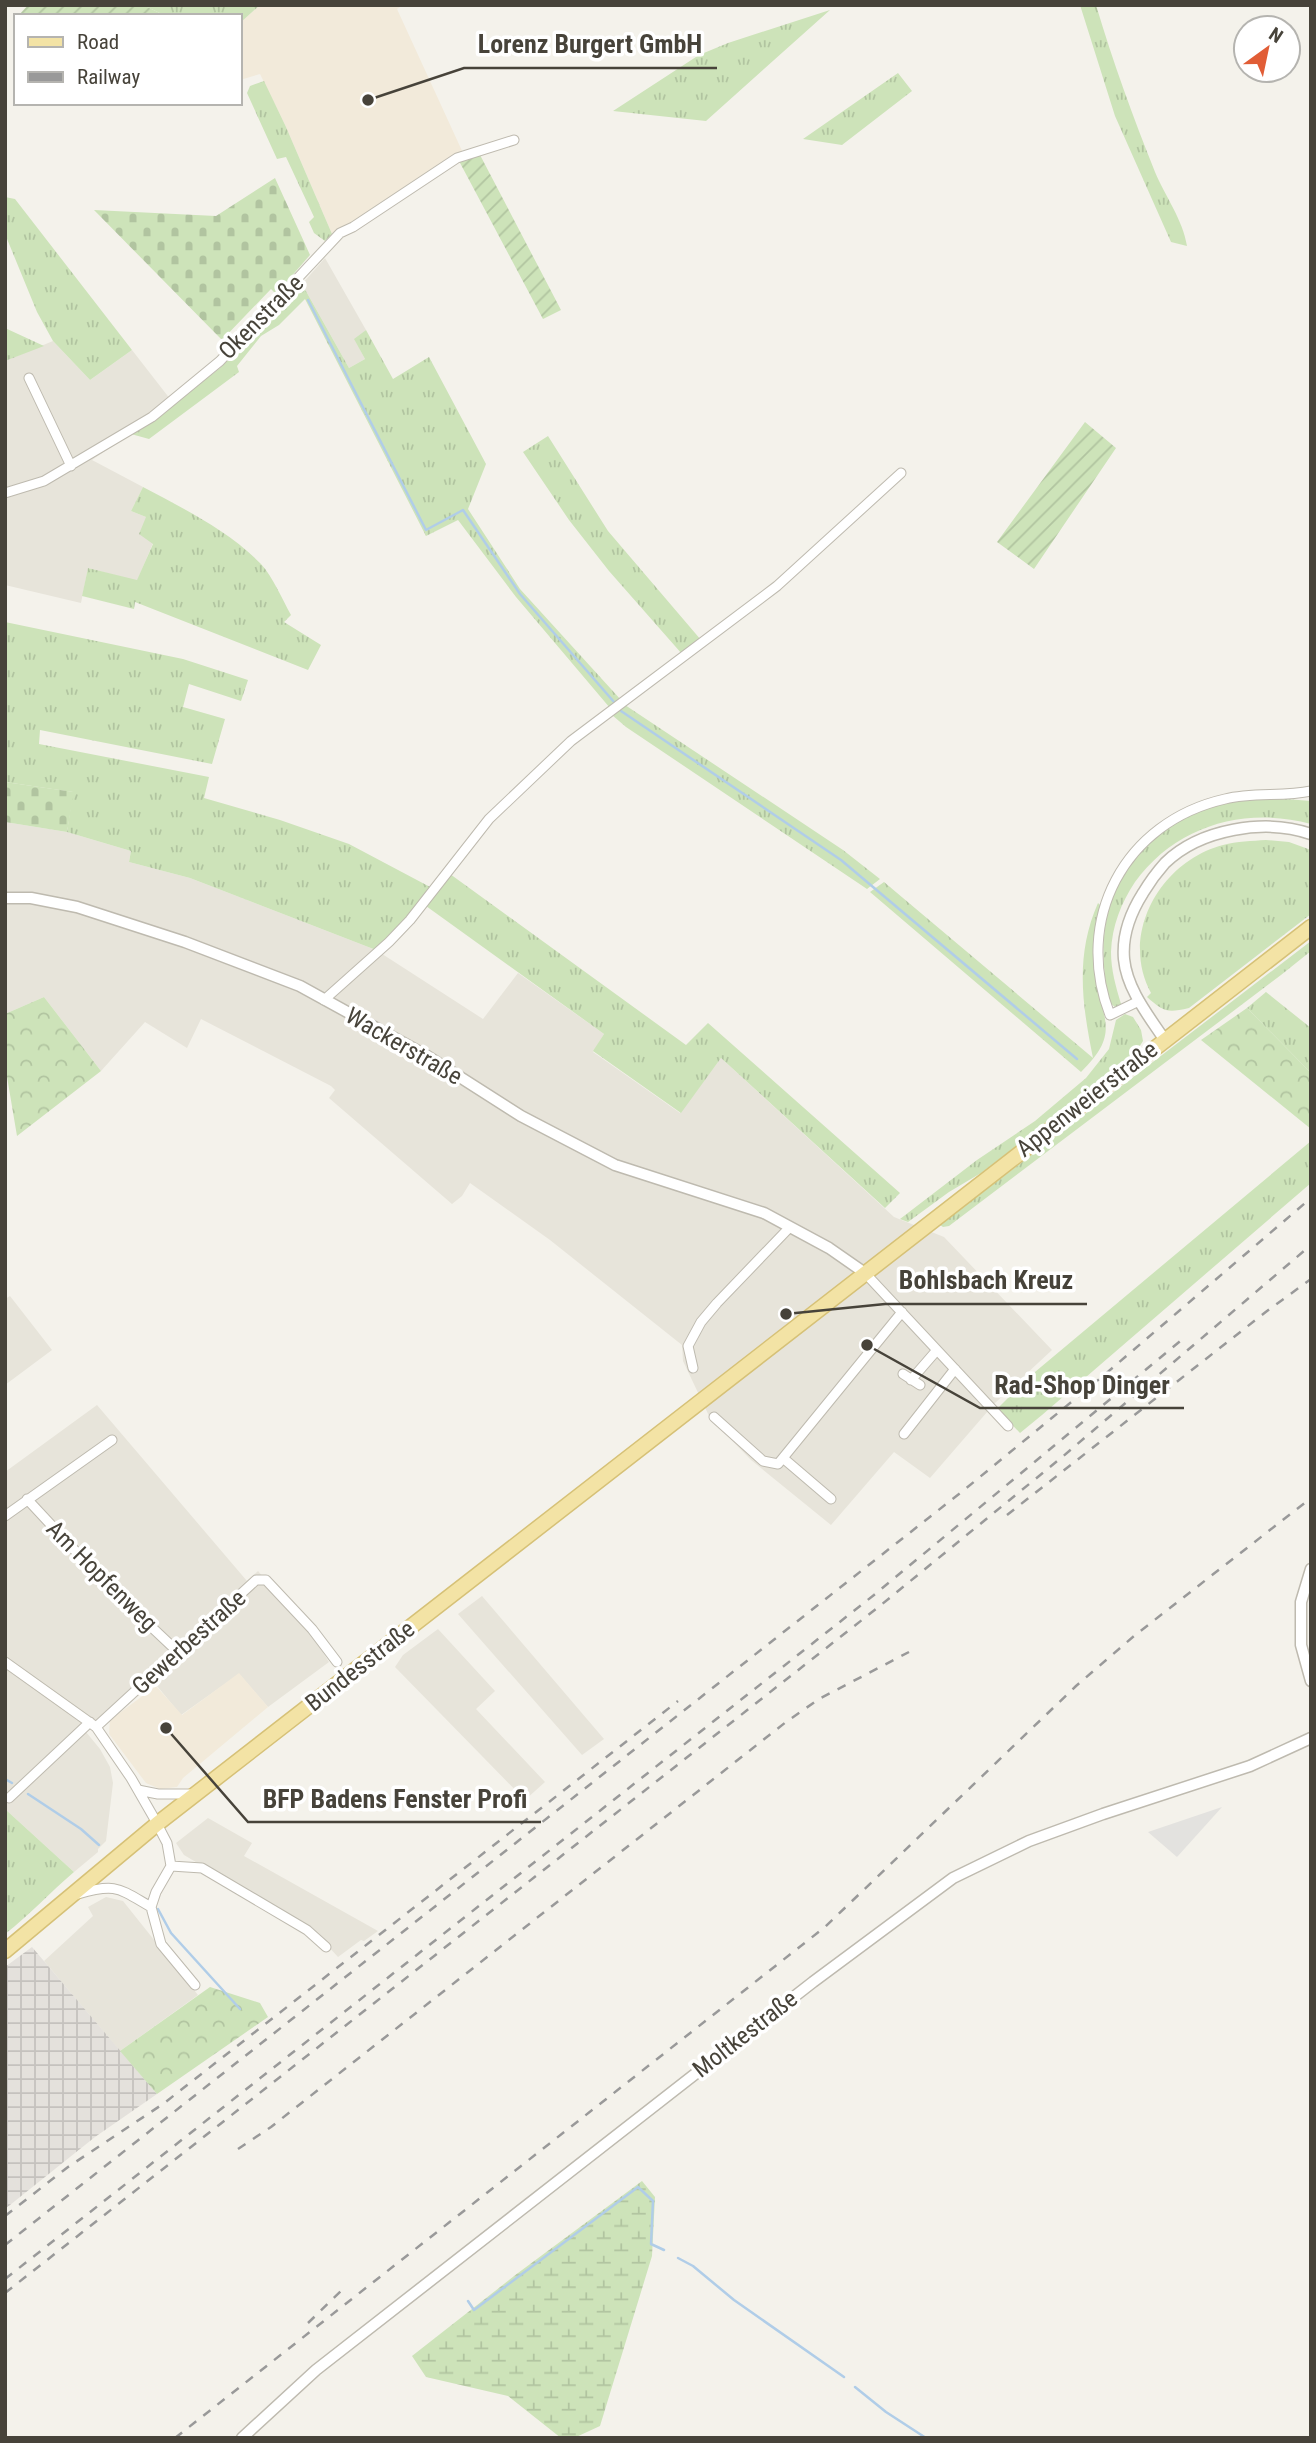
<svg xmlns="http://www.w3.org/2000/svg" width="1316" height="2443" font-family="'Roboto Condensed',sans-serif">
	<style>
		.residential { fill: #e7e4da }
		.commercial { fill: #f2eada }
		.industrial { fill: url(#industrial-grid) }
		.grass { fill: url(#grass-tufts) }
		.forest { fill: url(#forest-crowns) }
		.wetland { fill: url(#wetland-marsh) }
		.cemetery { fill: url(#cemetery-stones) }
		.garden { fill: url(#garden-furrows) }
		.parking { fill: #e3e2df }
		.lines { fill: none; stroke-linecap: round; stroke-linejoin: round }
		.stream { stroke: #b0cde8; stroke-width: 2.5 }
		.minor-casing { stroke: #bebaaf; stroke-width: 11 }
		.tertiary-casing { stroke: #bebaaf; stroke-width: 13 }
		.primary-casing { stroke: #d6c177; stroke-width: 17 }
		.minor { stroke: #fff; stroke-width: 9 }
		.tertiary { stroke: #fff; stroke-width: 10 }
		.primary { stroke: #f3e3a5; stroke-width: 14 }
		.rail { stroke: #999; stroke-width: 2.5; stroke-dasharray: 9 9; stroke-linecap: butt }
		.labels { text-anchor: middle; stroke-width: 7; stroke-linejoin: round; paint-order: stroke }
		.street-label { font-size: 24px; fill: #47433a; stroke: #fff }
		.leader { fill: none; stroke: #47433a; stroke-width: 2.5 }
		.callout-dot { fill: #47433a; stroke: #fff; stroke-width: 2.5 }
		.callout-label { font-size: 26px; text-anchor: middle; font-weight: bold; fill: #47433a; stroke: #fff; stroke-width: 7; stroke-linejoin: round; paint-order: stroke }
	</style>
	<defs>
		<pattern id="industrial-grid" width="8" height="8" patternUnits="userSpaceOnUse" patternTransform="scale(1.75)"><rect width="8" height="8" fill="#e4e1dc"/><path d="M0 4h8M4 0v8" fill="none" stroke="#c5c2be"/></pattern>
		<pattern id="grass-tufts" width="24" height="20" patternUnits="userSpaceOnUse" patternTransform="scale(1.75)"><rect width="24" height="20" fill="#cde3b9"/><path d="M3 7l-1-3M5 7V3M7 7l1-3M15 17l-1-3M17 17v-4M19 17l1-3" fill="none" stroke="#b1c4a0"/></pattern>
		<pattern id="forest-crowns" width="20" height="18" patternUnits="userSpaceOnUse" patternTransform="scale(1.75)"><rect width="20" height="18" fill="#cde3b9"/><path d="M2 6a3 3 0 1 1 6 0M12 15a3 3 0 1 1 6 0" fill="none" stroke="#b1c4a0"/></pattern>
		<pattern id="wetland-marsh" width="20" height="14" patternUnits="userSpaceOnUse" patternTransform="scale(1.75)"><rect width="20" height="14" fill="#cde3b9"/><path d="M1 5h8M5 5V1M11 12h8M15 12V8" fill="none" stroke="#b1c4a0"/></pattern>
		<pattern id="cemetery-stones" width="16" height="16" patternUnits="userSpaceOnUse" patternTransform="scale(1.75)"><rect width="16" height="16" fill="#cde3b9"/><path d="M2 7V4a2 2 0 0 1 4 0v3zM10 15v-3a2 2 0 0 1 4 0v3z" fill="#b1c4a0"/></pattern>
		<pattern id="garden-furrows" width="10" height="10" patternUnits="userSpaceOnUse" patternTransform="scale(1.75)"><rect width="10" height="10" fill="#cde3b9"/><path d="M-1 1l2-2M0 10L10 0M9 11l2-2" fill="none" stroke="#b1c4a0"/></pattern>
	</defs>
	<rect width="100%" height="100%" fill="#f4f2eb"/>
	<path class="residential" d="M325,258L366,330L355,340L365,359L349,368L302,284Z
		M53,341L90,380L132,350L174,404L92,460L143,487L131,511L146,517L153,543L137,581L88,568L81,603L5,585V361Z
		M5,822L67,832L131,851L129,862L190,878L376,950L483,1019L518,973L604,1034L593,1052L680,1113L721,1058L894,1217L944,1237L1052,1350L994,1404L930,1478L894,1452L831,1525L751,1460L710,1418L683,1361L682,1345L550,1240L470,1183L462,1196L452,1204L329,1098L335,1090L331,1086L201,1019L187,1048L145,1022L101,1071L44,997L5,1014Z
		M10,1296L52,1350L5,1385V1299Z
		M97,1405L247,1581L258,1571L310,1632L329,1662L268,1707L239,1674L181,1715L148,1675L86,1732L100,1749L110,1767L113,1783L106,1841L98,1849V1852L74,1872L5,1809V1472Z
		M482,1596L604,1739L582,1755L458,1614Z
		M438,1629L495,1691L476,1709L545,1782L525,1800L395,1667L403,1655Z
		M208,1818L252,1843L244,1856L378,1931L364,1941L361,1940L338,1957L316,1933L184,1855L176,1843Z
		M106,1897L123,1901L198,1995L120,2051L44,1961L93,1916L88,1907Z"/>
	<path class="commercial" d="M260,5H403L397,9L463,153L356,222L332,234L286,127L260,74L240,80V23Z
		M239,1673L268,1707L183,1778L177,1787L160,1789L146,1783L109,1734L110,1720L156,1686L182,1715Z"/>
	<path class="industrial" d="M32,1947L157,2094L95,2137L5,2209V1967Z"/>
	<path class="grass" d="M143,5H260L240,23V16H166Z
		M1080,5H1096C1113,62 1133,117 1155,172C1165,196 1183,220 1187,246L1171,242L1115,116Z
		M830,10L706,121L613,111L699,55L728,43Z
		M898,73L912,91L842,145L803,139Z
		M264,81L286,127L332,234L325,241L314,233L309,222L314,217L286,157L277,159L247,93L250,86Z
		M5,197L15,199L132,350L90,380L53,341L37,312L5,234Z
		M302,284L349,368L365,359L354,339L366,330L393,379L429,357L486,464L468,509L520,589L621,700L610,708L516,597L458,520L426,536L305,299L279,325L261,336L237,366L239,372L149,439L131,434L174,404L220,368Z
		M5,328L44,346L5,361Z
		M548,436L608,531L701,640L682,654L609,571L569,520L523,452Z
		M143,487C184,509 228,530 261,564C273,577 282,599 291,615L284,622L321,645L308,670L135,602L134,609L82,596L88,568L137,580L153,544L139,534L146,517L131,511Z
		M5,622L183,659L248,680L241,701L189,684L183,707L225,719L212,764L40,730L39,744L209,777L204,798L280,820L349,844L432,888L410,915L376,950L190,878L129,862L131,851L67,832L73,792L5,782Z
		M625,705L843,850L880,879L867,889L626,727L612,715Z
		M1286,799L1311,801V824C1244,806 1176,826 1135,882C1121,903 1112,926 1111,952C1111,970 1116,987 1121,1004L1115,1007L1110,1003C1086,910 1129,824 1227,803C1246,799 1267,799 1286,799Z
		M1266,840L1289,842L1311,850V914L1189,1008C1167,1013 1164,1012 1147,997L1151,993C1119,934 1161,861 1223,845C1237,841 1252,841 1266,840Z
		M450,874L686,1045L708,1023L900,1193L885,1208L721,1058L681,1113L593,1051L604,1034L426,906Z
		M884,882L1093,1058C1082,1004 1075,955 1098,903L1100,905C1095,928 1092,953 1096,976C1103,1022 1120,1034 1081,1072L870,892Z
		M1311,941V951L1281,975L949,1226L943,1227L940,1225Z
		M1266,992L1311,1028V1073L1247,1008Z
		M1125,1014L1133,1017L1141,1030L1143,1041L1132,1058L981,1173L949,1192L908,1222L900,1219L977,1160L1035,1121L1086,1078L1109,1049L1116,1020Z
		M1311,1141V1183L1042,1415L1020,1433L997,1409L1029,1377Z
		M5,1809L74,1872C50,1892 30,1915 5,1934Z"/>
	<path class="forest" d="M44,997L101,1071L17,1136L5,1065V1014Z
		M1247,1008L1311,1073V1129L1201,1040Z
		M210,1987L260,2003L268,2017L157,2094L120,2051Z"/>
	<path class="wetland" d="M642,2181L655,2197L652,2256L600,2426L574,2438H561L508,2396L426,2377L412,2356L518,2273Z"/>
	<path class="cemetery" d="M275,178L310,255L276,294L271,289L222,340L94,210L216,216Z
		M5,782L74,792L67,832L5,822Z"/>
	<path class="garden" d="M28,5H143L166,16H18Z
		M479,153L561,310L543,319L459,161Z
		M1085,422L1116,448L1034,569L997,542Z"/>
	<path class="parking" d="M1222,1807L1177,1857L1148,1832Z"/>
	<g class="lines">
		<path class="stream" d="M308,300L426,530L463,510L520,594L614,702
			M621,711L841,860L1077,1059
			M5,1779L12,1783
			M28,1794L81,1829L99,1845
			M158,1909L171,1933L240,2009
			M678,2258L693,2266L734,2300L844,2377
			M468,2301L474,2310L638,2187L653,2201L651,2244L664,2250
			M855,2387L886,2412L926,2438"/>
		<defs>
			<path id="minor" d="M29,378L71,466
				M5,493L44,481L152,417L220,361L340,233L353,227L457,158L514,140
				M324,1000L389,942L410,920L489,819L571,741L777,586L901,473
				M1139,1001L1110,1015C1073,920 1124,822 1225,799C1253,792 1283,797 1311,791
				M865,1273L1008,1426
				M693,1368L688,1346L701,1322L717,1303L789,1228
				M903,1374L920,1385
				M911,1380L937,1350
				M714,1417L763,1461L778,1464L902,1312
				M904,1434L955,1369
				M783,1458L831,1499
				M27,1499L107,1585L178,1652
				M5,1516L112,1440
				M5,1662L96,1727L131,1778L154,1818L167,1843L171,1866
				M96,1727L256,1580H266L312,1629L337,1662
				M138,1790L158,1794H194
				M9,1798L90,1722
				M171,1866L202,1868L307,1930L326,1947
				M171,1866L156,1892L151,1907L161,1944L195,1985
				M78,1894C116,1883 118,1888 151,1907"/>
			<path id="tertiary" d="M5,898H31L77,907L185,942L300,986L427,1056L521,1116L615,1165L764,1213L829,1248L865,1273
				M1164,1039C1148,1015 1127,989 1124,959C1122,936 1131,912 1143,893C1149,883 1157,872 1165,863C1200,829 1265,818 1311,834
				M1311,1569L1301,1602V1645L1311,1681
				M242,2438L316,2370L813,1982L953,1878L1029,1841L1103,1814L1250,1766L1311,1738"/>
			<path id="primary" d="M5,1951L157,1824L1311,927"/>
		</defs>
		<use href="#minor" class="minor-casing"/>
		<use href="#tertiary" class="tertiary-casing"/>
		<use href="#primary" class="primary-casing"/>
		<use href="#minor" class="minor"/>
		<use href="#tertiary" class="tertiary"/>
		<use href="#primary" class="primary"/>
		<path class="rail" d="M1007,1515L1267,1311L1311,1279
			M238,2149L271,2127L786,1722L819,1699L909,1652
			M5,2216L68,2167L163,2104L678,1701
			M5,2245L964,1490L1103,1376L1311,1198
			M5,2279L874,1595L1184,1338
			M5,2293L881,1605L1061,1458L1311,1245
			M308,2323L343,2289
			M175,2438L825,1927L1076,1686L1134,1636L1311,1498"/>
	</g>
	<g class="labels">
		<g class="street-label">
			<text transform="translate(261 317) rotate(-45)" y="8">Okenstraße</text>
			<text transform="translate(404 1046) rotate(30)" y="8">Wackerstraße</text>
			<text transform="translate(1087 1099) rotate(-38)" y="8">Appenweierstraße</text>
			<text transform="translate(102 1576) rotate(45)" y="8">Am Hopfenweg</text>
			<text transform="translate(189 1642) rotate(-42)" y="8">Gewerbestraße</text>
			<text transform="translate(360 1666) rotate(-38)" y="8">Bundesstraße</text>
			<text transform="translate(745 2034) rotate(-38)" y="8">Moltkestraße</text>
		</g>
	</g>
	<path class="leader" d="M368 100L464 68H717M786 1314L885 1304H1087M867 1345L980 1408H1184M166 1728L248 1822H541"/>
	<g class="callout-dot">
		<circle cx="368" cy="100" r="7"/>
		<circle cx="786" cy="1314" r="7"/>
		<circle cx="867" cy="1345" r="7"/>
		<circle cx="166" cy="1728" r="7"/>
	</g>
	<g class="callout-label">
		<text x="590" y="53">Lorenz Burgert GmbH</text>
		<text x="986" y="1289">Bohlsbach Kreuz</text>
		<text x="1082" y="1394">Rad-Shop Dinger</text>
		<text x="395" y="1808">BFP Badens Fenster Profi</text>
	</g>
	<rect width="1316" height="2443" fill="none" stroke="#47433a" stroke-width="14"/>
	<rect x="14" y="14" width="228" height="91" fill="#ffffff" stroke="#b5b4b0" stroke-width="2"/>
	<rect x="28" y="37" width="35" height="10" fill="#f3e3a5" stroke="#b5b4b0" stroke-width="2"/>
	<text x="77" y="49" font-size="21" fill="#47433a">Road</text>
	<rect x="28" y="72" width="35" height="10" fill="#999999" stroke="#b5b4b0" stroke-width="2"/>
	<text x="77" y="84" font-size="21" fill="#47433a">Railway</text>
	<g transform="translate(1267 49) rotate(33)"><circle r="33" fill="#ffffff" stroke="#b5b4b0" stroke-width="2"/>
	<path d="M0-5L12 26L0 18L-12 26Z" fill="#e15d36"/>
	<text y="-10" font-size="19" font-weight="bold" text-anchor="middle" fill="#47433a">N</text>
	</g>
</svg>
